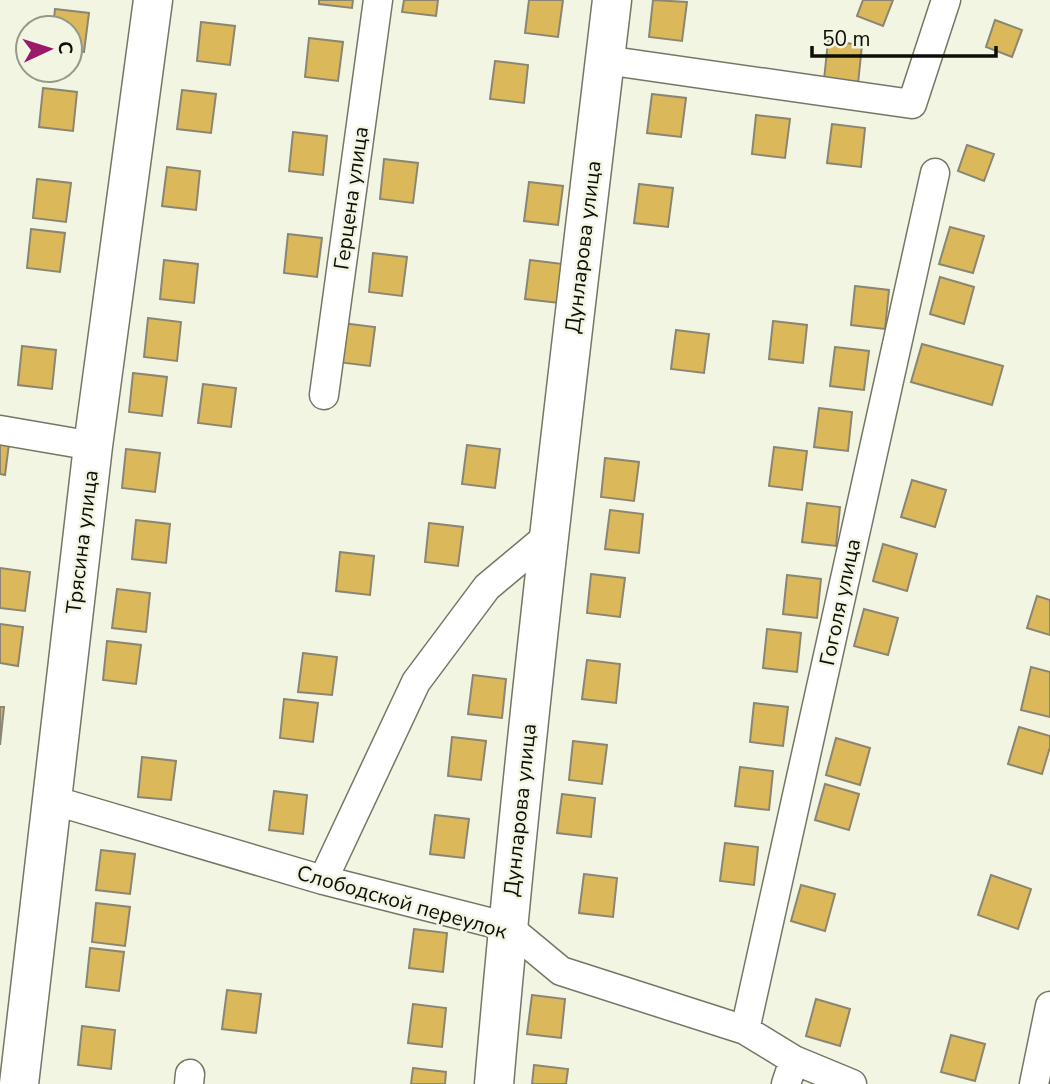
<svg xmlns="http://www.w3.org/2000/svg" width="1050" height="1084" font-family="'Nunito Sans',sans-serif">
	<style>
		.building { fill: #dbb95b; stroke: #8b8573; stroke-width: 2 }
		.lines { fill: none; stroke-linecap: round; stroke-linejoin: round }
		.street-casing { stroke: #747765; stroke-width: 31 }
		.secondary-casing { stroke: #747765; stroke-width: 41 }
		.street { stroke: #fff; stroke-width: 28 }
		.secondary { stroke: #fff; stroke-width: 38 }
		.labels { text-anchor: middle; stroke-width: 5; stroke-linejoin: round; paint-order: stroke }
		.street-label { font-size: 21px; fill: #0c0e07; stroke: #f2f5e1 }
	</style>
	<rect width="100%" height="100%" fill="#f2f5e1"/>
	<path class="building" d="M319,0H353L352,8L319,4Z
		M404,0H438L436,16L402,12Z
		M529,0H563L558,37L525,33Z
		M653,0L687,2L682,41L649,37Z
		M863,0H893L883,26L857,16Z
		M55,9L89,13L84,52L70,51V28H53Z
		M995,20L1022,30L1012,57L986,47Z
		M201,22L235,26L230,65L197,61Z
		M309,38L343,42L338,81L305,77Z
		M828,41L862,45L858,84L824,80Z
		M495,61L528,65L524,103L490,99Z
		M43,88L77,92L73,131L39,127Z
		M182,90L216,94L211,133L177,129Z
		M652,94L686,98L681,137L647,133Z
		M756,115L790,119L785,158L752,154Z
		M832,124L865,128L861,167L827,163Z
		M293,132L327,136L323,175L289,171Z
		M967,145L994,154L984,181L958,171Z
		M384,159L418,163L413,203L380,199Z
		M167,167L200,171L196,210L162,206Z
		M37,179L71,183L66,222L33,218Z
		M529,182L563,186L558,225L524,221Z
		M639,184L673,188L668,227L634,223Z
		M950,227L984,236L973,273L939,264Z
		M31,229L65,233L60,272L27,268Z
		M288,234L322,238L317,277L284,273Z
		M373,253L407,257L402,296L369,292Z
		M164,260L198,264L194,303L160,299Z
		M530,260L563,264L559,303L525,299Z
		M940,277L974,287L964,324L930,314Z
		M855,286L889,290L885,329L851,325Z
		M148,318L181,322L177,361L144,357Z
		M773,321L807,325L803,363L769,359Z
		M342,323L375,327L370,366L337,362Z
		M676,330L709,334L704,373L671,369Z
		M922,344L1003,366L992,405L911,382Z
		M22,346L56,350L52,389L18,385Z
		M835,347L869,351L864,390L830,386Z
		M133,373L167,377L162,416L129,412Z
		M203,384L236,388L231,427L198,423Z
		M819,408L852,412L848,451L814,447Z
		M0,435L10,436L5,475L0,474Z
		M467,445L500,449L495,488L462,484Z
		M774,447L807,451L802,490L769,486Z
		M126,449L160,453L155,492L122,488Z
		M605,458L639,462L634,501L601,497Z
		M912,480L946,490L935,527L901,517Z
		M807,503L840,507L836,546L802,542Z
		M610,510L643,514L639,553L605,549Z
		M136,520L170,524L166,563L132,559Z
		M429,523L463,527L458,566L425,562Z
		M883,544L917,554L907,591L873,581Z
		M340,552L374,556L370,595L336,591Z
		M0,568L30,572L25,611L0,608Z
		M591,574L625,578L620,617L587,613Z
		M787,575L821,579L817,618L783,614Z
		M117,589L150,593L146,632L112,628Z
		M1037,596L1050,600V635L1027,628Z
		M864,609L898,618L888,655L854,646Z
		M0,624L23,627L18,666L0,663Z
		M767,629L801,633L797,672L763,668Z
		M107,641L141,645L136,684L103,680Z
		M303,653L337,657L332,695L298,692Z
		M587,660L620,664L616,703L582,699Z
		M1031,667L1050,672V717L1021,710Z
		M473,675L506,679L502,718L468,714Z
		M284,699L318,703L313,742L280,738Z
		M754,703L788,707L783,746L750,742Z
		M0,707H4L0,745Z
		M1019,727L1050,736V747L1042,774L1008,764Z
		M452,737L486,741L481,780L448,776Z
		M836,738L870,748L860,785L826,775Z
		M573,741L607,745L602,784L569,780Z
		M142,757L176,761L171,800L138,797Z
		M740,767L773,771L769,810L735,806Z
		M825,784L859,794L849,830L815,820Z
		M274,791L307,795L303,834L269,830Z
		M562,794L595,798L591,837L557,833Z
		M435,815L469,819L464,858L430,854Z
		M725,843L758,847L754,885L720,881Z
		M101,850L135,854L130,894L96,890Z
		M584,874L617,878L613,917L579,913Z
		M991,875L1031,889L1018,929L978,915Z
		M801,885L835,894L825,931L791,921Z
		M96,903L130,907L125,946L92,942Z
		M414,929L447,933L443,972L409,968Z
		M90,948L124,952L119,991L86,987Z
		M227,990L261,994L256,1033L222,1029Z
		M532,995L565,999L561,1038L527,1034Z
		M816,999L850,1009L840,1046L806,1036Z
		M413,1004L446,1008L442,1047L408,1043Z
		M82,1026L115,1030L111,1069L78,1065Z
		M951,1035L985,1044L975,1081L941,1072Z
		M534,1065L568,1069L566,1084H532Z
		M413,1068L446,1072L445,1084H411Z"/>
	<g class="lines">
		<defs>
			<path id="street" d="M605,60L912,104L946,0
				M324,395L378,0
				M0,430L93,446
				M52,800L323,880L508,927L561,971L745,1030L794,1060L852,1084
				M323,880L416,682L487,587L548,536
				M745,1030L935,173
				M189,1084L190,1074
				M786,1084L794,1060
				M1034,1084L1050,1006"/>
			<path id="secondary" d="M19,1084L93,446L153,0
				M494,1084C525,722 569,361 612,0"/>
		</defs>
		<use href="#street" class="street-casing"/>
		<use href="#secondary" class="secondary-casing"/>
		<use href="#street" class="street"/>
		<use href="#secondary" class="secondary"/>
	</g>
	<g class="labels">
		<g class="street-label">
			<text transform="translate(351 198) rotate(-82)" y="7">Герцена улица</text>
			<text transform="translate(583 247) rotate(-83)" y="7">Дунларова улица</text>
			<text transform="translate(82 542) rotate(-83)" y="7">Трясина улица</text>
			<text transform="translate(840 602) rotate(-78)" y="7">Гоголя улица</text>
			<text transform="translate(520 810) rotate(-84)" y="7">Дунларова улица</text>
			<text transform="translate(402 902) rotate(16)" y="7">Слободской переулок</text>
		</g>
	</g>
	<g transform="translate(49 49) rotate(86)"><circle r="33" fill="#f2f5e1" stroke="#96998a" stroke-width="2"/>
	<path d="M0-5L12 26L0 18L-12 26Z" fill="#9b186b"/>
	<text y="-10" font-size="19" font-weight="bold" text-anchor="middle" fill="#0c0e07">С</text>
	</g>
	<path d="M812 46v10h184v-10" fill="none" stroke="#0c0e07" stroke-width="3.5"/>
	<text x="822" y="46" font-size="21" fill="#0c0e07" stroke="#f2f5e1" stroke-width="5" paint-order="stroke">50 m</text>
</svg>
